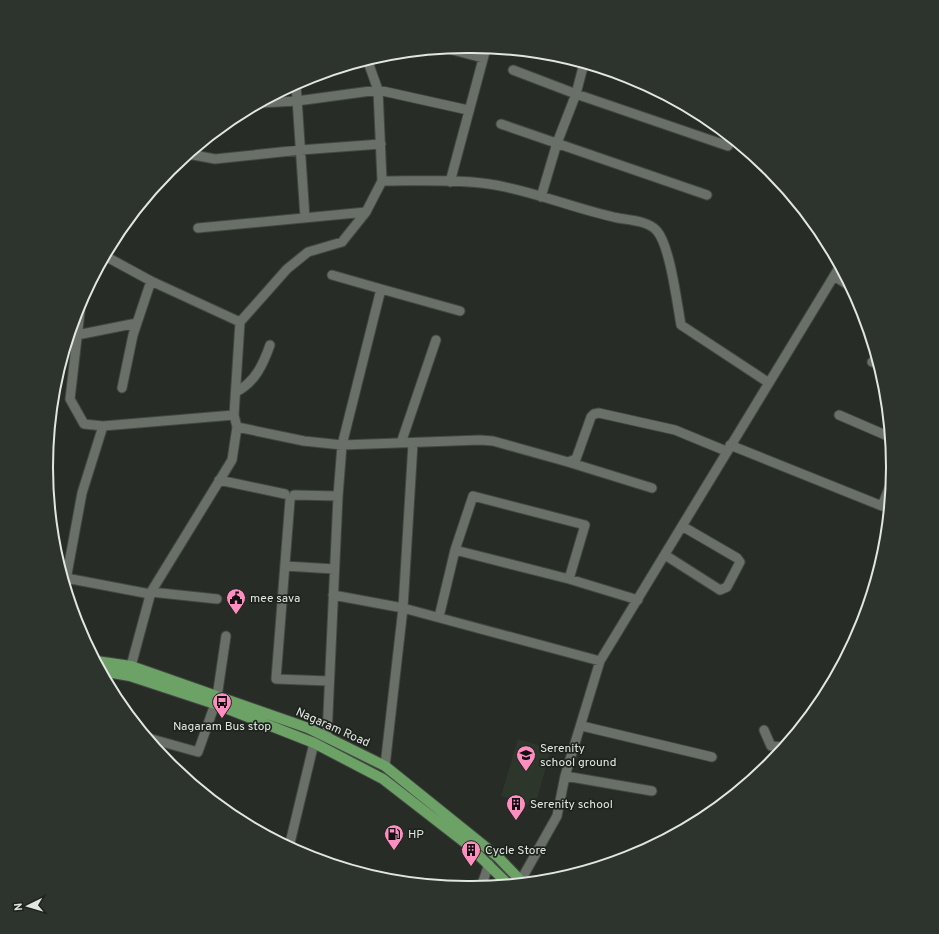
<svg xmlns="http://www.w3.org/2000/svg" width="939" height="934" font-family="Overpass,sans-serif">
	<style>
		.built { fill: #2c362a }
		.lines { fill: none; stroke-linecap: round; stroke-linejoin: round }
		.minor-casing { stroke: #424742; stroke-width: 11 }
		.major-casing { stroke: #424742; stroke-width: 12 }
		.minor { stroke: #697068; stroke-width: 9 }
		.major { stroke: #6da267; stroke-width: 10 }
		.labels { text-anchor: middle; stroke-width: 3.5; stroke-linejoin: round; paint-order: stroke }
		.poi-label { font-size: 12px; fill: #e2e6e2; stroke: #1d231d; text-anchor: start }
		.street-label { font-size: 12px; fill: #e2e6e2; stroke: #1d231d }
		.rim { fill: none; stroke: #e2e6e2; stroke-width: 2 }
	</style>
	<rect width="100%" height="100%" fill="#272d26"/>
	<path class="built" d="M518,739L551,749L535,806L501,796Z"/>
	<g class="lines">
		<defs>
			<path id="minor" d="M445,48L483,58
				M513,70L576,94L728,146
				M296,84L305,218
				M260,103L297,101L378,90L468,110
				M501,124L707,195
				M188,154L215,159L300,150L381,144
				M382,181C417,181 454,179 489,184C532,190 574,209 618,218C629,220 649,221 657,231C670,246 677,303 681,325L769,383
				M450,182L486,48
				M541,197L557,143L576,94L584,63
				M198,228L366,212
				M105,256L151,281L240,322
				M834,276L851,287
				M381,289L460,311
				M77,311L80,312L70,399L84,424L103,426
				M77,335L137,323
				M872,362L879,364
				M122,388L133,335L151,281
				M236,392C255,382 263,365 270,345
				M839,415L890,437
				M237,427L304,441L342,445L480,440L493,441L568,462L576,459L591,417L594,414L599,413L675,430L726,451
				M401,443L436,340
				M730,445L882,506L891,483
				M568,462L652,488
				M219,480L285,494
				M294,495L338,496
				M290,500L276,679L329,681
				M455,550L569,579L638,600
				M665,555L720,590L727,587L740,562L737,558L682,526
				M285,566L334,569
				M66,578L150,594
				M65,585L82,493L103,426L234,415
				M151,592L217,599
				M333,595L403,608L600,661
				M439,617L455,550L473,496L585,525L569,579
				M131,666L151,592L232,460L237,427L234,415L240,322L287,269L308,252L342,242L366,212L382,181L378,90L367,59
				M217,697L226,636
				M582,726L712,757
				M764,730L771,746L784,747
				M327,736L338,496L342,445L381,289L332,275
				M148,738L198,752L215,704
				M385,766L403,608L413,443
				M565,776L652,791
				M289,847L314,743
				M521,880L557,816L565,776L600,661L840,266
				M481,887L489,864"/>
			<path id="major" d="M96,661L131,666L308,728L385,766L498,857L523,883
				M101,671L130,676L215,704L314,743L383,779L468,845L508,884"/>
		</defs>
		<use href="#minor" class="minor-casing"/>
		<use href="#major" class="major-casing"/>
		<use href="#minor" class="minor"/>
		<use href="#major" class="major"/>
	</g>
	<defs>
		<symbol id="civic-pin" viewBox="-11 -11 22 30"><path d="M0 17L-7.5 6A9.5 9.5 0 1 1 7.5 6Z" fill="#fd8ebf" stroke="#1d231d"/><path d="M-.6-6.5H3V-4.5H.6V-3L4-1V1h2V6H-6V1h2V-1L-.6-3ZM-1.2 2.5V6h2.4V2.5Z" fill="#111"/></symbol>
		<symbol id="bus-pin" viewBox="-11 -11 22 30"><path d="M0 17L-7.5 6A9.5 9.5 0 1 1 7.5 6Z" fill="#fd8ebf" stroke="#1d231d"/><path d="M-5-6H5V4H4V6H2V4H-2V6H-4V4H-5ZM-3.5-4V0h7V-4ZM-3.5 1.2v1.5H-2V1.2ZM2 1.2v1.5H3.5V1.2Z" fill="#111"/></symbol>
		<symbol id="school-pin" viewBox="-11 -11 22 30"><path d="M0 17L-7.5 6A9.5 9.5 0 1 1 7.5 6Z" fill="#fd8ebf" stroke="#1d231d"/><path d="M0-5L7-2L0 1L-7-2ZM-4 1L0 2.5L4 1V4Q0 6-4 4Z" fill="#111"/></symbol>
		<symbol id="building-pin" viewBox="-11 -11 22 30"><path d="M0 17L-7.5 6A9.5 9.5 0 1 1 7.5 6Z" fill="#fd8ebf" stroke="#1d231d"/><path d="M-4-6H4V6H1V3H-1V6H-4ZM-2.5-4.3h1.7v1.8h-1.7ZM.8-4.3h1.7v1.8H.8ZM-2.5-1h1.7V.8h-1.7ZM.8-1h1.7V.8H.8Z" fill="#111"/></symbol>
		<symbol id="fuel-pin" viewBox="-11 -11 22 30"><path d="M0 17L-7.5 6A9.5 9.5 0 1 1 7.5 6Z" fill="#fd8ebf" stroke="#1d231d"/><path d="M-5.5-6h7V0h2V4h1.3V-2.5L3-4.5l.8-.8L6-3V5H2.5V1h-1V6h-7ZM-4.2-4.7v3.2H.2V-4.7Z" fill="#111"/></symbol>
	</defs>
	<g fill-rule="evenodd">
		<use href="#civic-pin" x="225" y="587" width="22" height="30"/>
		<use href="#bus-pin" x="211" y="691" width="22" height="30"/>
		<use href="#school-pin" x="515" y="744" width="22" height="30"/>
		<use href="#building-pin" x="505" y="793" width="22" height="30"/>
		<use href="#fuel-pin" x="383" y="823" width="22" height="30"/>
		<use href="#building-pin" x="460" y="839" width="22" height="30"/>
	</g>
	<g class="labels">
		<g class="poi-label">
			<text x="250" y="602">mee sava</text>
			<text x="222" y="730" text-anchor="middle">Nagaram Bus stop</text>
			<text x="540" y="752">Serenity<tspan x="540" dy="14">school ground</tspan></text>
			<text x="530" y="808">Serenity school</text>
			<text x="408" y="838">HP</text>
			<text x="485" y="854">Cycle Store</text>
		</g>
		<g class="street-label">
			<text transform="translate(333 727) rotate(24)" y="4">Nagaram Road</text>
		</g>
	</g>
	<path d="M0 0H939V934H0ZM467 53H472A414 414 0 0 1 886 467V467A414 414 0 0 1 472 881H467A414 414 0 0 1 53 467V467A414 414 0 0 1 467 53Z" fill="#2d332d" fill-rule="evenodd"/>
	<path class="rim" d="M467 53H472A414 414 0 0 1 886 467V467A414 414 0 0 1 472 881H467A414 414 0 0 1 53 467V467A414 414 0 0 1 467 53Z"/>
	<g transform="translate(28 906) rotate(265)" stroke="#1d231d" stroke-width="3" paint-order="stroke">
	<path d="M0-3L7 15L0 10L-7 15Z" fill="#e2e6e2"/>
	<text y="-6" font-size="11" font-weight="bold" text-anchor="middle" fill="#e2e6e2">N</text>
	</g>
</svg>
